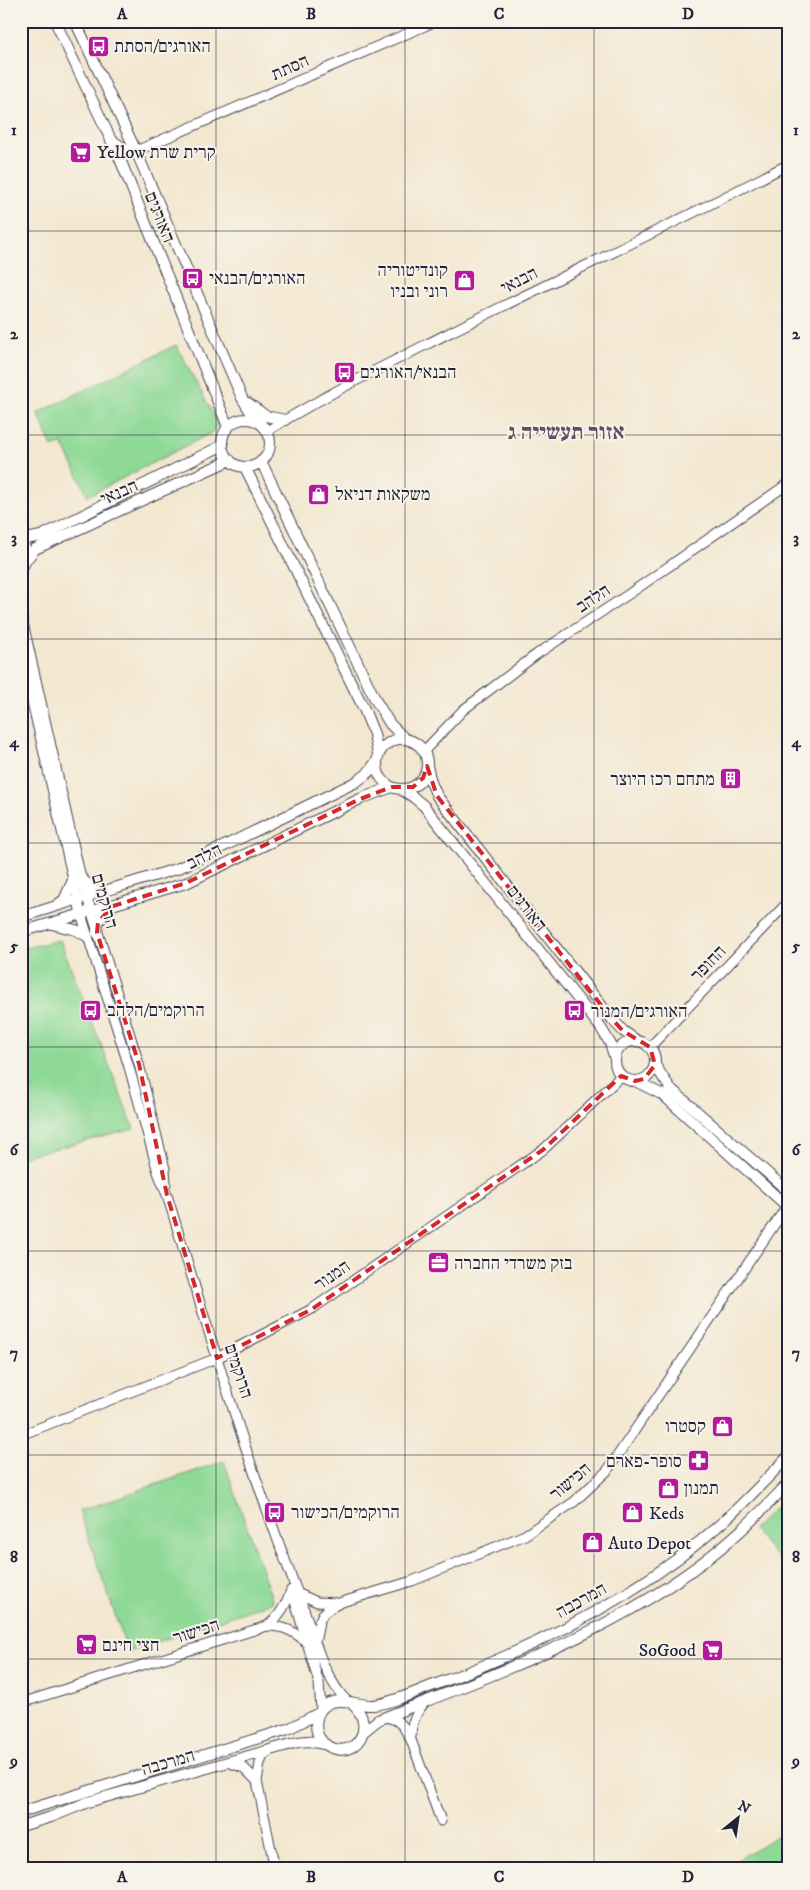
<svg xmlns="http://www.w3.org/2000/svg" width="810" height="1890" font-family="'IM FELL DW Pica','Frank Ruhl Libre',serif">
	<style>
		.green { fill: #8ed996; stroke: #587e68 }
		.lines { fill: none; stroke-linecap: round; stroke-linejoin: round }
		.stream { stroke: #59c0d6; stroke-width: 3 }
		.minor-casing { stroke: #414051; stroke-width: 11 }
		.tertiary-casing { stroke: #414051; stroke-width: 12 }
		.minor { stroke: #fff; stroke-width: 9 }
		.tertiary { stroke: #fff; stroke-width: 10 }
		.marked { fill: none; stroke: #d62828; stroke-width: 4; stroke-dasharray: 10 6; stroke-linejoin: round }
		.grid { fill: none; stroke: #22223b; stroke-width: 1; stroke-opacity: 0.55 }
		.labels { text-anchor: middle; stroke-width: 4; stroke-linejoin: round; paint-order: stroke }
		.poi-label { font-size: 18px; fill: #22223b; stroke: #f7f3e8; text-anchor: start }
		.street-label { font-size: 18px; fill: #22223b; stroke: #f7f3e8 }
		.district-label { font-size: 22px; font-weight: bold; fill: #605066; stroke: #f7f3e8 }
		.neatline { fill: none; stroke: #22223b; stroke-width: 2 }
		.grid-label { font-size: 16px; text-anchor: middle; font-weight: bold; fill: #22223b }
	</style>
	<rect width="100%" height="100%" fill="#f7f3e8"/>
	<filter id="ink" filterUnits="userSpaceOnUse"><feTurbulence type="fractalNoise" baseFrequency=".02" numOctaves="2"/><feDisplacementMap in="SourceGraphic" scale="10" xChannelSelector="R" yChannelSelector="G"/><feConvolveMatrix kernelMatrix="1 2 1 2 8 2 1 2 1" color-interpolation-filters="sRGB"/></filter>
	<filter id="wash" filterUnits="userSpaceOnUse"><feTurbulence type="fractalNoise" baseFrequency=".0096" numOctaves="4" result="noise"/><feDisplacementMap in="SourceGraphic" scale="20" xChannelSelector="R" yChannelSelector="G"/><feGaussianBlur stdDeviation="1.12" result="paint"/><feColorMatrix in="noise" values="0 0 0 0 0 0 0 0 0 0 0 0 0 0 0 0 0 1.4 0 .05"/><feComposite in="paint" operator="in"/></filter>
	<g filter="url(#wash)">
		<rect width="100%" height="100%" fill="#f3e7d0"/>
		<path class="green" d="M176,345L218,423L211,433L88,496L62,443L52,447L38,413Z
			M60,940L134,1129L21,1157V949Z
			M224,1461L273,1602L128,1652L79,1511Z
			M789,1495V1572L753,1529Z
			M789,1829V1869H722Z"/>
		<g class="lines">
			<path class="stream" d="M773,1869L789,1858"/>
		</g>
	</g>
	<g filter="url(#ink)">
		<g class="lines">
			<defs>
				<path id="minor" d="M111,139L127,150L136,151L436,21
					M267,431C325,395 386,365 447,334C561,277 676,223 789,164
					M21,614L81,878L139,1064L165,1169L166,1184
					M21,654L81,914L129,1067L158,1172L167,1195C209,1332 249,1470 302,1604C314,1636 323,1678 348,1702
					M424,751L463,710L537,654L629,594L789,483
					M650,1047L789,901
					M21,1435L217,1358L312,1309L544,1149L621,1076
					M297,1593L317,1602L337,1603
					M293,1595L319,1683L321,1709
					M267,1626C280,1616 286,1605 291,1590
					M316,1638L319,1622L323,1614L330,1608L342,1602L412,1581L525,1535L574,1502L607,1471L787,1206
					M21,1703L267,1626C284,1626 295,1631 308,1644
					M386,1717L396,1720L403,1726L411,1740L441,1821
					M411,1737C411,1722 416,1713 425,1702
					M270,1750L263,1756L260,1763L257,1781L275,1869
					M228,1762L244,1768L257,1781"/>
				<path id="tertiary" d="M55,21L120,159L228,427
					M75,21L136,151L242,398L256,421
					M248,403L266,416L285,420
					M222 443a24 24 0 1 1 48 0a24 24 0 1 1-48 0Z
					M261,461L376,701L390,724L405,739
					M245,467L364,709L374,734L378,754
					M21,540L41,536L223,445
					M21,541C28,550 28,560 21,569
					M26,560L35,549L44,545L230,460
					M377 764a25 25 0 1 1 50 0a25 25 0 1 1-50 0Z
					M427,766L431,782L437,796L612,1019L623,1031L636,1040
					M400,789L412,796L424,806L601,1028L610,1043L615,1059
					M81,878L95,891L102,892
					M57,905L64,900L73,880
					M21,917L179,868L356,782L367,774L376,762
					M52,924L76,930L87,936
					M21,932L186,883L360,799L392,787
					M97,933L98,922L111,907
					M615 1061a20 20 0 1 1 40 0a20 20 0 1 1-40 0Z
					M655,1065L670,1088L789,1192
					M635,1081L663,1095L789,1208
					M352,1704C378,1726 355,1761 328,1746C312,1737 312,1712 329,1703C342,1697 359,1706 373,1705C393,1703 415,1692 434,1685C537,1647 643,1594 725,1520C747,1500 768,1477 789,1456
					M363,1732L378,1720C502,1671 636,1625 737,1534C755,1518 772,1500 789,1483
					M21,1812L288,1729L319,1713
					M21,1826L51,1817L88,1802L298,1742L308,1741L324,1744"/>
			</defs>
			<use href="#minor" class="minor-casing"/>
			<use href="#tertiary" class="tertiary-casing"/>
			<use href="#minor" class="minor"/>
			<use href="#tertiary" class="tertiary"/>
		</g>
	</g>
	<path class="marked" d="M427,766L437,796L612,1019L623,1031L650,1047L655,1065L644,1079L635,1081L621,1076L544,1149L312,1309L217,1358L167,1195L139,1064L97,933L98,922L113,906L186,883L360,799L392,787H413L423,778Z"/>
	<path class="grid" d="M216,21V1869M405,21V1869M594,21V1869M21,231H789M21,435H789M21,639H789M21,843H789M21,1047H789M21,1251H789M21,1455H789M21,1659H789"/>
	<defs>
		<symbol id="bus-square" viewBox="-11 -11 22 22"><rect x="-9" y="-9" width="18" height="18" rx="4" fill="#b5179e" stroke="#f7f3e8"/><path d="M-5-6H5V4H4V6H2V4H-2V6H-4V4H-5ZM-3.5-4V0h7V-4ZM-3.5 1.2v1.5H-2V1.2ZM2 1.2v1.5H3.5V1.2Z" fill="#fff"/></symbol>
		<symbol id="supermarket-square" viewBox="-11 -11 22 22"><rect x="-9" y="-9" width="18" height="18" rx="4" fill="#b5179e" stroke="#f7f3e8"/><path d="M-6-5.5h2.5l.6 2H6L4.5 2H-2.5L-4.4-4H-6ZM-1.5 3.2a1.3 1.3 0 1 0 .1 0ZM3 3.2a1.3 1.3 0 1 0 .1 0Z" fill="#fff"/></symbol>
		<symbol id="shop-square" viewBox="-11 -11 22 22"><rect x="-9" y="-9" width="18" height="18" rx="4" fill="#b5179e" stroke="#f7f3e8"/><path d="M-5-2.5h2.3a2.7 3.5 0 0 1 5.4 0H5L5.5 6h-11ZM-1.5-2.5h3a1.5 2.3 0 0 0-3 0Z" fill="#fff"/></symbol>
		<symbol id="building-square" viewBox="-11 -11 22 22"><rect x="-9" y="-9" width="18" height="18" rx="4" fill="#b5179e" stroke="#f7f3e8"/><path d="M-4-6H4V6H1V3H-1V6H-4ZM-2.5-4.3h1.7v1.8h-1.7ZM.8-4.3h1.7v1.8H.8ZM-2.5-1h1.7V.8h-1.7ZM.8-1h1.7V.8H.8Z" fill="#fff"/></symbol>
		<symbol id="office-square" viewBox="-11 -11 22 22"><rect x="-9" y="-9" width="18" height="18" rx="4" fill="#b5179e" stroke="#f7f3e8"/><path d="M-6-3h4V-5.5h4V-3h4V5H-6ZM-1-4.5V-3h2v-1.5ZM-6 0V1H6V0Z" fill="#fff"/></symbol>
		<symbol id="pharmacy-square" viewBox="-11 -11 22 22"><rect x="-9" y="-9" width="18" height="18" rx="4" fill="#b5179e" stroke="#f7f3e8"/><path d="M-2-6h4v4h4v4h-4v4h-4v-4h-4v-4h4Z" fill="#fff"/></symbol>
	</defs>
	<g fill-rule="evenodd">
		<use href="#bus-square" x="86" y="34" width="25" height="25"/>
		<use href="#supermarket-square" x="68" y="140" width="25" height="25"/>
		<use href="#bus-square" x="180" y="266" width="25" height="25"/>
		<use href="#shop-square" x="452" y="268" width="25" height="25"/>
		<use href="#bus-square" x="332" y="360" width="25" height="25"/>
		<use href="#shop-square" x="306" y="482" width="25" height="25"/>
		<use href="#building-square" x="718" y="766" width="25" height="25"/>
		<use href="#bus-square" x="78" y="998" width="25" height="25"/>
		<use href="#bus-square" x="562" y="998" width="25" height="25"/>
		<use href="#office-square" x="426" y="1250" width="25" height="25"/>
		<use href="#shop-square" x="710" y="1414" width="25" height="25"/>
		<use href="#pharmacy-square" x="686" y="1448" width="25" height="25"/>
		<use href="#shop-square" x="656" y="1476" width="25" height="25"/>
		<use href="#bus-square" x="262" y="1500" width="25" height="25"/>
		<use href="#shop-square" x="620" y="1500" width="25" height="25"/>
		<use href="#shop-square" x="580" y="1530" width="25" height="25"/>
		<use href="#supermarket-square" x="74" y="1632" width="25" height="25"/>
		<use href="#supermarket-square" x="700" y="1638" width="25" height="25"/>
	</g>
	<g class="labels">
		<g class="poi-label">
			<text x="114" y="52">האורגים/הסתת</text>
			<text x="97" y="158">Yellow קרית שרת</text>
			<text x="448" y="276" text-anchor="end">קונדיטוריה<tspan x="448" dy="21">רוני ובניו</tspan></text>
			<text x="209" y="284">האורגים/הבנאי</text>
			<text x="360" y="378">הבנאי/האורגים</text>
			<text x="335" y="500">משקאות דניאל</text>
			<text x="715" y="785" text-anchor="end">מתחם רכז היוצר</text>
			<text x="107" y="1016">הרוקמים/הלהב</text>
			<text x="591" y="1017">האורגים/המנור</text>
			<text x="454" y="1269">בזק משרדי החברה</text>
			<text x="706" y="1432" text-anchor="end">קסטרו</text>
			<text x="682" y="1467" text-anchor="end">סופר-פארם</text>
			<text x="684" y="1494">תמנון</text>
			<text x="291" y="1518">הרוקמים/הכישור</text>
			<text x="649" y="1519">Keds</text>
			<text x="608" y="1549">Auto Depot</text>
			<text x="102" y="1651">חצי חינם</text>
			<text x="696" y="1656" text-anchor="end">SoGood</text>
		</g>
		<g class="street-label">
			<text transform="translate(290 67) rotate(-24)" y="6">הסתת</text>
			<text transform="translate(160 217) rotate(68)" y="6">האורגים</text>
			<text transform="translate(519 280) rotate(-27)" y="6">הבנאי</text>
			<text transform="translate(119 492) rotate(-24)" y="6">הבנאי</text>
			<text transform="translate(593 598) rotate(-33)" y="6">הלהב</text>
			<text transform="translate(204 856) rotate(-26)" y="6">הלהב</text>
			<text transform="translate(105 901) rotate(74)" y="6">הרוקמים</text>
			<text transform="translate(527 908) rotate(52)" y="6">האורגים</text>
			<text transform="translate(708 963) rotate(-46)" y="6">החופר</text>
			<text transform="translate(332 1275) rotate(-35)" y="6">המנור</text>
			<text transform="translate(239 1371) rotate(72)" y="6">הרוקמים</text>
			<text transform="translate(570 1481) rotate(-40)" y="6">הכישור</text>
			<text transform="translate(581 1600) rotate(-29)" y="6">המרכבה</text>
			<text transform="translate(196 1631) rotate(-18)" y="6">הכישור</text>
			<text transform="translate(168 1762) rotate(-16)" y="6">המרכבה</text>
		</g>
		<g class="district-label">
			<text x="566" y="439">אזור תעשייה ג</text>
		</g>
	</g>
	<rect width="810" height="1890" fill="none" stroke="#f7f3e8" stroke-width="55"/>
	<g transform="translate(738 1818) rotate(30)" stroke="#f7f3e8" stroke-width="4" paint-order="stroke">
	<path d="M0-4L9 19L0 12L-9 19Z" fill="#22223b"/>
	<text y="-8" font-size="14" font-weight="bold" text-anchor="middle" fill="#22223b">N</text>
	</g>
	<rect x="28" y="28" width="754" height="1834" class="neatline"/>
	<g class="grid-label">
		<text x="122" y="19">A</text>
		<text x="311" y="19">B</text>
		<text x="499" y="19">C</text>
		<text x="688" y="19">D</text>
		<text x="14" y="135">1</text>
		<text x="796" y="135">1</text>
		<text x="14" y="339">2</text>
		<text x="796" y="339">2</text>
		<text x="14" y="543">3</text>
		<text x="796" y="543">3</text>
		<text x="14" y="747">4</text>
		<text x="796" y="747">4</text>
		<text x="14" y="951">5</text>
		<text x="796" y="951">5</text>
		<text x="14" y="1155">6</text>
		<text x="796" y="1155">6</text>
		<text x="14" y="1358">7</text>
		<text x="796" y="1358">7</text>
		<text x="14" y="1562">8</text>
		<text x="796" y="1562">8</text>
		<text x="14" y="1766">9</text>
		<text x="796" y="1766">9</text>
		<text x="122" y="1882">A</text>
		<text x="311" y="1882">B</text>
		<text x="499" y="1882">C</text>
		<text x="688" y="1882">D</text>
	</g>
</svg>
